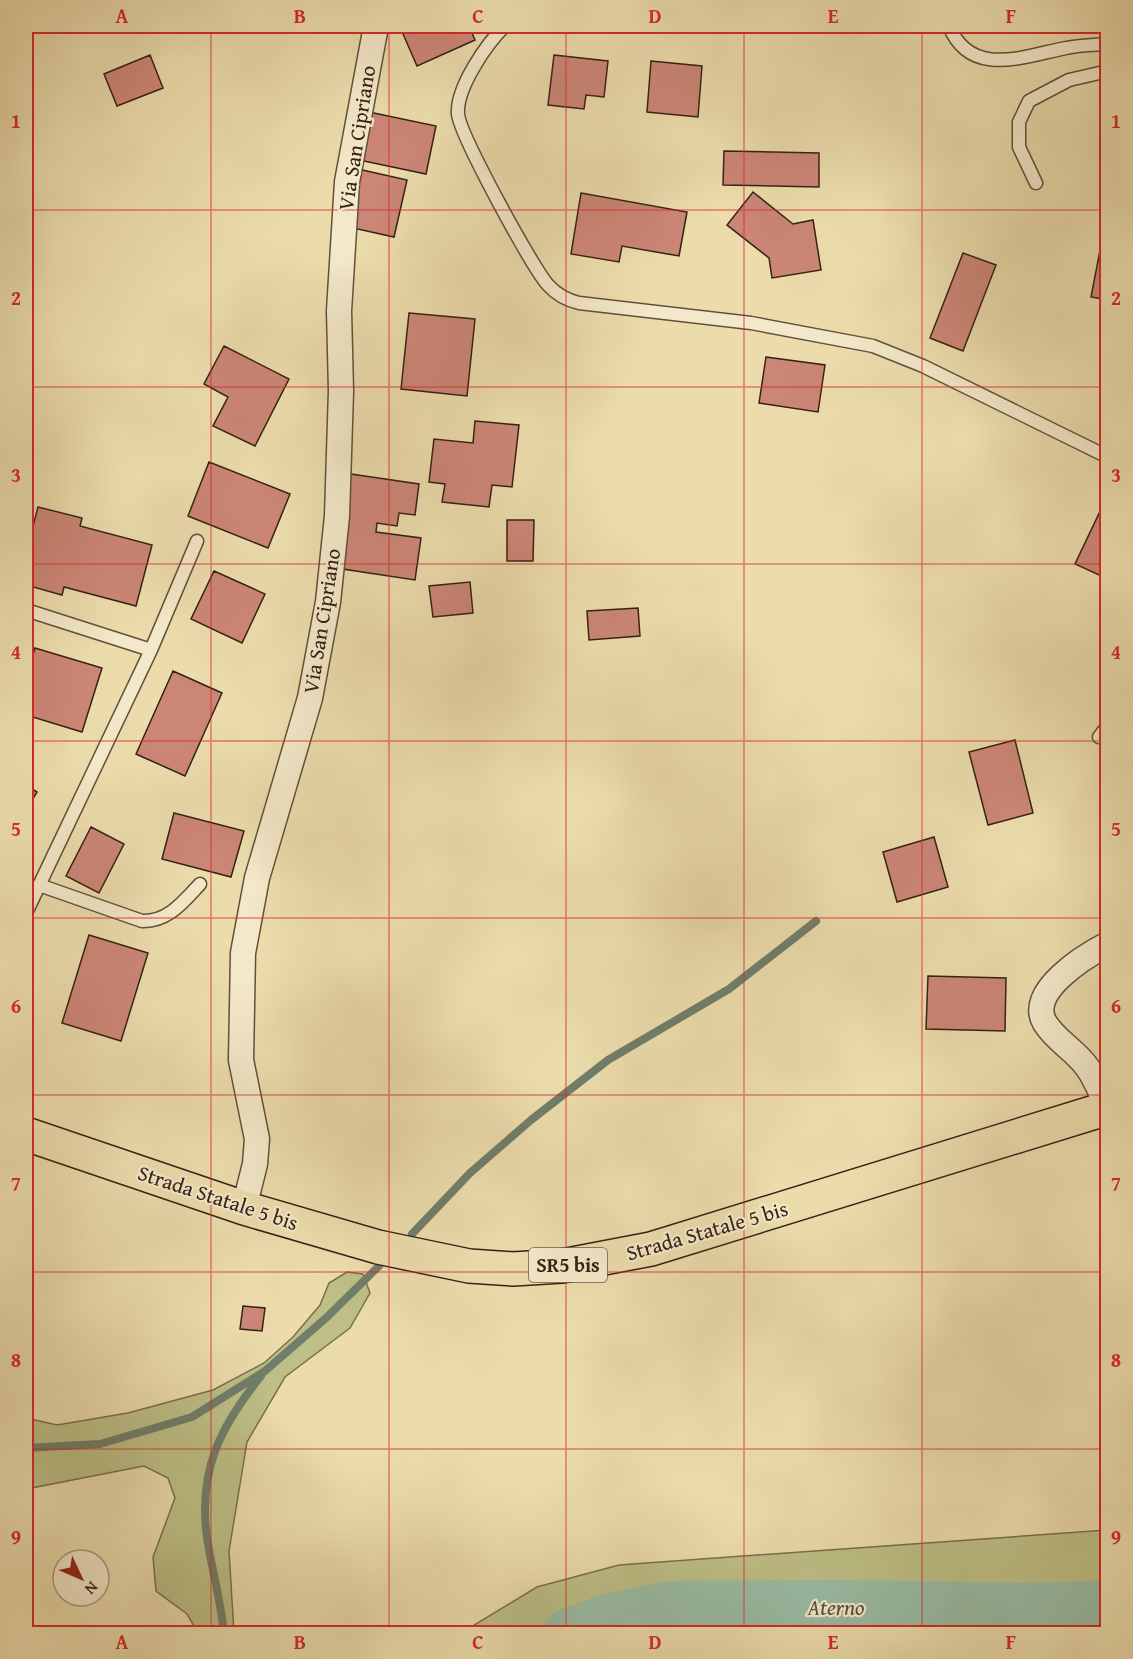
<svg xmlns="http://www.w3.org/2000/svg" width="1133" height="1659" font-family="'Gentium Book Plus',serif">
	<style>
		.green { fill: #bdbf86; stroke: #78704d; stroke-width: 1.5 }
		.lines { fill: none; stroke-linecap: round; stroke-linejoin: round }
		.stream { stroke: #707e6b; stroke-width: 8 }
		.river { stroke: #99bca5; stroke-width: 50 }
		.building { fill: #cc8677; stroke: #332114; stroke-width: 1.5 }
		.lane-casing { stroke: #61503a; stroke-width: 15 }
		.street-casing { stroke: #61503a; stroke-width: 27 }
		.primary-casing { stroke: #332114; stroke-width: 36 }
		.lane { stroke: #f3e8c9; stroke-width: 12 }
		.street { stroke: #f3e8c9; stroke-width: 24 }
		.primary { stroke: #ecdcac; stroke-width: 33 }
		.grid { fill: none; stroke: #d62828; stroke-width: 1.5; stroke-opacity: 0.55 }
		.labels { text-anchor: middle; stroke-width: 4.5; stroke-linejoin: round; paint-order: stroke }
		.shield { fill: #f3e8c9; stroke: #6d5d4a; stroke-width: 1.5 }
		.shield-label { font-size: 20px; font-weight: bold; fill: #332114 }
		.street-label { font-size: 21px; fill: #332114; stroke: #f3e8c9 }
		.water-label { font-size: 22px; font-style: italic; fill: #525040; stroke: #f3e8c9 }
		.neatline { fill: none; stroke: #d62828; stroke-width: 2 }
		.grid-label { font-size: 20px; text-anchor: middle; font-weight: bold; fill: #d62828 }
	</style>
	<rect width="100%" height="100%" fill="#ecdcac"/>
	<filter id="stains"><feTurbulence type="fractalNoise" baseFrequency=".00333" numOctaves="4"/><feColorMatrix values="0 0 0 0 .2 0 0 0 0 .09 0 0 0 0 .02 0 0 0 .5 -.17"/></filter>
	<radialGradient id="worn" r=".72"><stop offset=".6" stop-color="#630" stop-opacity="0"/><stop offset="1" stop-color="#630" stop-opacity=".3"/></radialGradient>
	<path class="green" d="M347,1272L363,1274L370,1293L350,1328L285,1377L247,1442L229,1551L234,1633H198L187,1614L156,1591L153,1557L175,1498L168,1478L144,1466L26,1489V1418L57,1425L128,1413L213,1390L264,1363L293,1337L320,1305L329,1283Z
		M1107,1530V1633H461L537,1587L619,1565Z"/>
	<g class="lines">
		<path class="stream" d="M412,1234L470,1173L531,1120L608,1060L729,989L816,921
			M26,1448L100,1444L192,1417L265,1371L326,1318L379,1266
			M224,1634C221,1601 212,1570 207,1538C198,1470 220,1427 261,1376"/>
		<path class="river" d="M567,1634L608,1619L670,1606L838,1605L1037,1608L1108,1605"/>
	</g>
	<path class="building" d="M422,26H469L475,40L417,66L403,34Z
		M150,55L163,88L117,106L104,74Z
		M554,55L608,61L604,97L586,95L584,109L548,105Z
		M651,61L702,66L698,117L647,112Z
		M369,112L436,126L426,174L359,160Z
		M724,151L819,153V187L723,185Z
		M358,169L407,180L394,237L353,228Z
		M753,192L793,224L813,220L821,270L772,278L769,258L727,225Z
		M581,193L687,212L679,256L622,246L619,262L571,254Z
		M1108,209V300L1091,297Z
		M963,253L996,265L963,351L930,338Z
		M409,313L475,319L467,396L401,389Z
		M224,346L289,379L255,446L213,426L228,397L204,384Z
		M766,357L825,365L818,412L759,403Z
		M475,421L519,425L512,487L492,485L489,507L442,502L445,484L429,482L434,439L473,443Z
		M209,462L290,494L268,548L188,516Z
		M351,474L419,484L415,515L399,513L397,526L377,523L376,532L421,538L415,580L336,568Z
		M1103,505L1108,507V579L1075,564Z
		M38,507L82,518L80,526L152,545L136,606L64,587L62,595L26,585V553Z
		M507,520H534L533,561H507Z
		M214,571L265,594L242,643L191,619Z
		M470,582L473,613L433,617L429,586Z
		M638,608L640,636L589,640L587,611Z
		M35,648L102,668L82,732L26,715V678Z
		M173,671L222,693L185,776L136,754Z
		M1015,740L1033,813L988,825L969,752Z
		M26,785L37,792L26,810Z
		M174,813L244,831L231,877L162,859Z
		M91,827L124,844L99,893L66,876Z
		M934,837L948,887L897,902L883,852Z
		M89,935L148,953L121,1041L62,1023Z
		M928,976L1006,978L1005,1031L926,1029Z
		M243,1306L265,1308L262,1331L240,1329Z"/>
	<g class="lines">
		<defs>
			<path id="lane" d="M505,26C487,43 456,88 458,114C460,135 532,267 548,285C557,295 566,300 579,303L751,323L873,346L923,366L1108,457
				M949,26C971,79 1024,56 1066,48C1080,45 1094,45 1108,44
				M1036,183L1019,147V122L1029,101L1069,80L1108,71
				M26,610L151,650
				M1099,737L1108,725
				M39,885L142,921C168,922 183,902 200,884
				M26,913L151,650L197,541"/>
			<path id="street" d="M1108,944C1085,956 1026,992 1045,1023C1056,1041 1075,1050 1087,1067C1096,1079 1101,1094 1108,1108
				M244,1208L255,1164L257,1139L241,1060L243,953L257,878L310,698L328,602L337,516L341,391L339,311L347,182L376,26"/>
			<path id="primary" d="M26,1134L244,1208L378,1247L469,1266L513,1269L562,1266L651,1249L1108,1108"/>
		</defs>
		<use href="#lane" class="lane-casing"/>
		<use href="#street" class="street-casing"/>
		<use href="#primary" class="primary-casing"/>
		<use href="#lane" class="lane"/>
		<use href="#street" class="street"/>
		<use href="#primary" class="primary"/>
	</g>
	<path class="grid" d="M211,26V1634M389,26V1634M566,26V1634M744,26V1634M922,26V1634M26,210H1108M26,387H1108M26,564H1108M26,741H1108M26,918H1108M26,1095H1108M26,1272H1108M26,1449H1108"/>
	<g class="labels">
		<rect class="shield" x="529" y="1248" width="78" height="34" rx="4.5"/>
		<g class="shield-label">
			<text x="568" y="1272">SR5 bis</text>
		</g>
		<g class="street-label">
			<text transform="translate(357 138) rotate(-81)" y="7">Via San Cipriano</text>
			<text transform="translate(322 621) rotate(-81)" y="7">Via San Cipriano</text>
			<text transform="translate(218 1198) rotate(18)" y="7">Strada Statale 5 bis</text>
			<text transform="translate(707 1231) rotate(-16)" y="7">Strada Statale 5 bis</text>
		</g>
		<g class="water-label">
			<text x="836" y="1615">Aterno</text>
		</g>
	</g>
	<rect width="1133" height="1659" fill="none" stroke="#ecdcac" stroke-width="66"/>
	<g transform="translate(81 1578) rotate(134)"><circle r="28" fill="#f3e8c9" stroke="#a69881" stroke-width="1.5"/>
	<path d="M0-4.5L10 22L0 15L-10 22Z" fill="#8f2418"/>
	<text y="-9" font-size="16" font-weight="bold" text-anchor="middle" fill="#332114">N</text>
	</g>
	<rect x="33" y="33" width="1067" height="1593" class="neatline"/>
	<g class="grid-label">
		<text x="122" y="23">A</text>
		<text x="300" y="23">B</text>
		<text x="478" y="23">C</text>
		<text x="655" y="23">D</text>
		<text x="833" y="23">E</text>
		<text x="1011" y="23">F</text>
		<text x="16" y="128">1</text>
		<text x="1116" y="128">1</text>
		<text x="16" y="305">2</text>
		<text x="1116" y="305">2</text>
		<text x="16" y="482">3</text>
		<text x="1116" y="482">3</text>
		<text x="16" y="659">4</text>
		<text x="1116" y="659">4</text>
		<text x="16" y="836">5</text>
		<text x="1116" y="836">5</text>
		<text x="16" y="1013">6</text>
		<text x="1116" y="1013">6</text>
		<text x="16" y="1190">7</text>
		<text x="1116" y="1190">7</text>
		<text x="16" y="1367">8</text>
		<text x="1116" y="1367">8</text>
		<text x="16" y="1544">9</text>
		<text x="1116" y="1544">9</text>
		<text x="122" y="1649">A</text>
		<text x="300" y="1649">B</text>
		<text x="478" y="1649">C</text>
		<text x="655" y="1649">D</text>
		<text x="833" y="1649">E</text>
		<text x="1011" y="1649">F</text>
	</g>
	<rect width="100%" height="100%" filter="url(#stains)"/>
	<rect width="100%" height="100%" fill="url(#worn)"/>
</svg>
